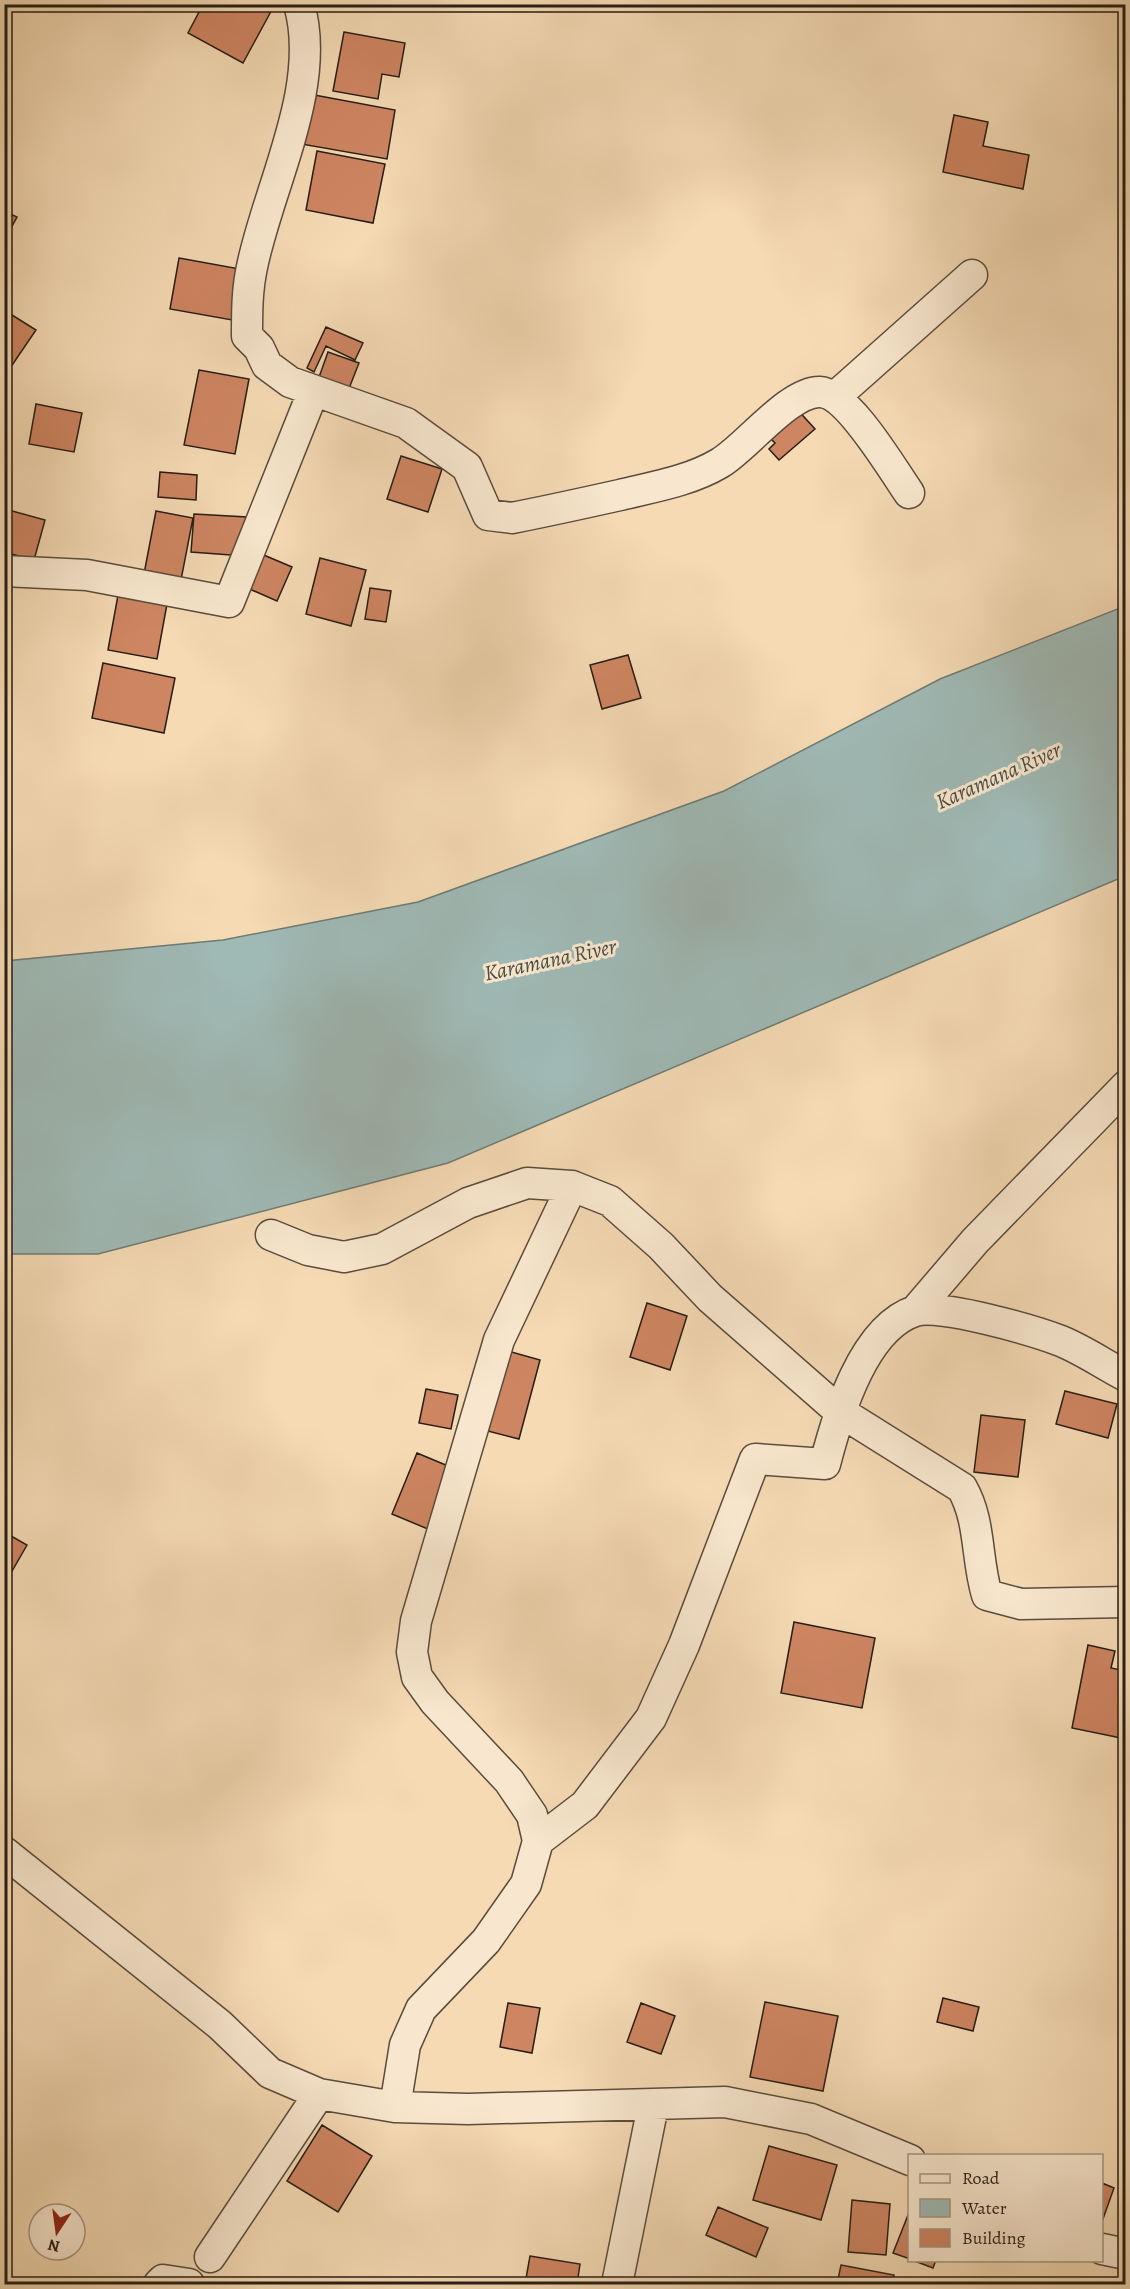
<svg xmlns="http://www.w3.org/2000/svg" width="1130" height="2289" font-family="Alegreya,serif">
	<style>
		.water { fill: #9fb9b5; stroke: #6f7b75; stroke-width: 1.5 }
		.building { fill: #ce8562; stroke: #261d15; stroke-width: 1.5 }
		.lines { fill: none; stroke-linecap: round; stroke-linejoin: round }
		.minor-casing { stroke: #5a4c3d; stroke-width: 33 }
		.minor { stroke: #f8e7ce; stroke-width: 30 }
		.labels { text-anchor: middle; stroke-width: 6; stroke-linejoin: round; paint-order: stroke }
		.water-label { font-size: 22px; font-style: italic; fill: #4a4c45; stroke: #f8e7ce }
	</style>
	<rect width="100%" height="100%" fill="#f5dab4"/>
	<filter id="stains"><feTurbulence type="fractalNoise" baseFrequency=".00333" numOctaves="4"/><feColorMatrix values="0 0 0 0 .2 0 0 0 0 .09 0 0 0 0 .02 0 0 0 .5 -.17"/></filter>
	<radialGradient id="worn" r=".72"><stop offset=".6" stop-color="#630" stop-opacity="0"/><stop offset="1" stop-color="#630" stop-opacity=".3"/></radialGradient>
	<path class="water" d="M1125,606V876L448,1163L98,1254H5V961L223,940L418,902L724,791L940,679Z"/>
	<path class="building" d="M185,4H275L243,63L188,33L199,12Z
		M344,32L405,43L399,77L382,74L378,99L333,91Z
		M309,94L395,110L387,159L301,144Z
		M954,115L988,122L983,146L1029,155L1023,189L943,172Z
		M317,151L385,164L373,223L306,210Z
		M4,211L17,217L4,241Z
		M179,258L240,269L232,320L170,309Z
		M4,310L36,330L4,377Z
		M326,327L363,343L355,360L326,346L314,372L307,368Z
		M328,352L359,363L348,391L318,380Z
		M199,370L249,379L235,454L184,445Z
		M36,404L82,413L74,452L29,444Z
		M795,407L815,429L779,460L769,449L775,443L765,433Z
		M401,456L442,469L428,512L387,499Z
		M160,472L197,475L196,500L158,497Z
		M5,509L45,520L34,560L4,552Z
		M156,511L193,518L181,580L144,574Z
		M194,514L247,517L244,556L191,552Z
		M259,553L292,567L277,601L245,587Z
		M320,558L366,570L351,626L306,614Z
		M370,588L391,591L386,622L365,619Z
		M118,595L167,604L157,659L108,650Z
		M628,655L641,698L602,709L590,665Z
		M103,663L175,678L164,733L92,718Z
		M647,1303L687,1316L670,1370L630,1357Z
		M501,1349L540,1360L519,1439L480,1429Z
		M426,1389L458,1395L451,1429L419,1423Z
		M1065,1391L1117,1404L1108,1438L1056,1424Z
		M981,1415L1025,1420L1018,1477L974,1472Z
		M417,1453L460,1471L435,1532L392,1514Z
		M4,1532L27,1545L4,1585Z
		M794,1622L875,1638L862,1708L781,1693Z
		M1088,1645L1115,1651L1111,1668L1126,1671V1739L1072,1728Z
		M943,1998L979,2007L973,2031L937,2022Z
		M765,2002L838,2016L823,2091L750,2077Z
		M508,2003L540,2008L532,2053L500,2047Z
		M641,2003L675,2016L661,2054L627,2042Z
		M322,2125L372,2156L338,2212L287,2181Z
		M769,2146L837,2165L821,2220L753,2200Z
		M1102,2183L1114,2188L1103,2219L1102,2218Z
		M852,2200L890,2204L886,2255L848,2252Z
		M718,2207L768,2228L756,2257L706,2235Z
		M910,2210V2259L893,2253Z
		M530,2256L580,2264L577,2284H525Z
		M912,2260H936L933,2268Z
		M841,2265L894,2275L892,2284H837Z
		M1058,2278L1074,2284H1056Z"/>
	<g class="lines">
		<defs>
			<path id="minor" d="M299,4C323,87 268,187 252,267C247,290 247,312 247,336L259,348L267,365L290,382L406,423L467,467L488,515L512,518C548,511 584,503 620,495C653,487 690,481 720,463C746,448 789,391 820,392C848,393 893,470 909,493
				M835,397L972,275
				M4,571L87,575L229,602L313,392
				M271,1235L308,1250L344,1257L382,1249L468,1203L527,1183L572,1186L610,1201L661,1246L710,1298L839,1411L962,1488C981,1521 976,1559 987,1595L1021,1604L1126,1602
				M916,1310L975,1241L1126,1086
				M538,1841L585,1805L651,1718L684,1645L755,1459L825,1464C837,1417 863,1328 915,1311C939,1303 1035,1331 1061,1341C1083,1350 1105,1365 1126,1376
				M4,1852L220,2025L270,2073L319,2094L395,2107L468,2109L725,2102L811,2119L910,2160
				M395,2107L405,2045L421,2009L486,1941L526,1884L538,1841L532,1815L509,1781L435,1702L417,1677L412,1652L416,1621L499,1340L572,1186
				M1102,2249L1126,2254
				M210,2257L319,2094
				M159,2284L163,2280L189,2284
				M617,2284L653,2106"/>
		</defs>
		<use href="#minor" class="minor-casing"/>
		<use href="#minor" class="minor"/>
	</g>
	<g class="labels">
		<g class="water-label">
			<text transform="translate(998 775) rotate(-24)" y="8">Karamana River</text>
			<text transform="translate(550 959) rotate(-12)" y="8">Karamana River</text>
		</g>
	</g>
	<rect width="1130" height="2289" fill="none" stroke="#f5dab4" stroke-width="24"/>
	<rect x="6" y="6" width="1118" height="2277" fill="none" stroke="#261d15" stroke-width="3"/>
	<rect x="12" y="12" width="1106" height="2265" fill="none" stroke="#261d15" stroke-width="1.5"/>
	<rect x="908" y="2154" width="195" height="108" fill="#f8e7ce" stroke="#a49684" stroke-width="1.5"/>
	<rect x="920" y="2174" width="30" height="9" fill="#f8e7ce" stroke="#a49684" stroke-width="1.5"/>
	<text x="962" y="2184" font-size="18" fill="#261d15">Road</text>
	<rect x="920" y="2199" width="30" height="18" fill="#9fb9b5" stroke="#a49684" stroke-width="1.5"/>
	<text x="962" y="2214" font-size="18" fill="#261d15">Water</text>
	<rect x="920" y="2229" width="30" height="18" fill="#ce8562" stroke="#a49684" stroke-width="1.5"/>
	<text x="962" y="2244" font-size="18" fill="#261d15">Building</text>
	<g transform="translate(57 2232) rotate(193)"><circle r="28" fill="#f8e7ce" stroke="#a49684" stroke-width="1.5"/>
	<path d="M0-4.5L10 22L0 15L-10 22Z" fill="#8f2418"/>
	<text y="-9" font-size="16" font-weight="bold" text-anchor="middle" fill="#261d15">N</text>
	</g>
	<rect width="100%" height="100%" filter="url(#stains)"/>
	<rect width="100%" height="100%" fill="url(#worn)"/>
</svg>
